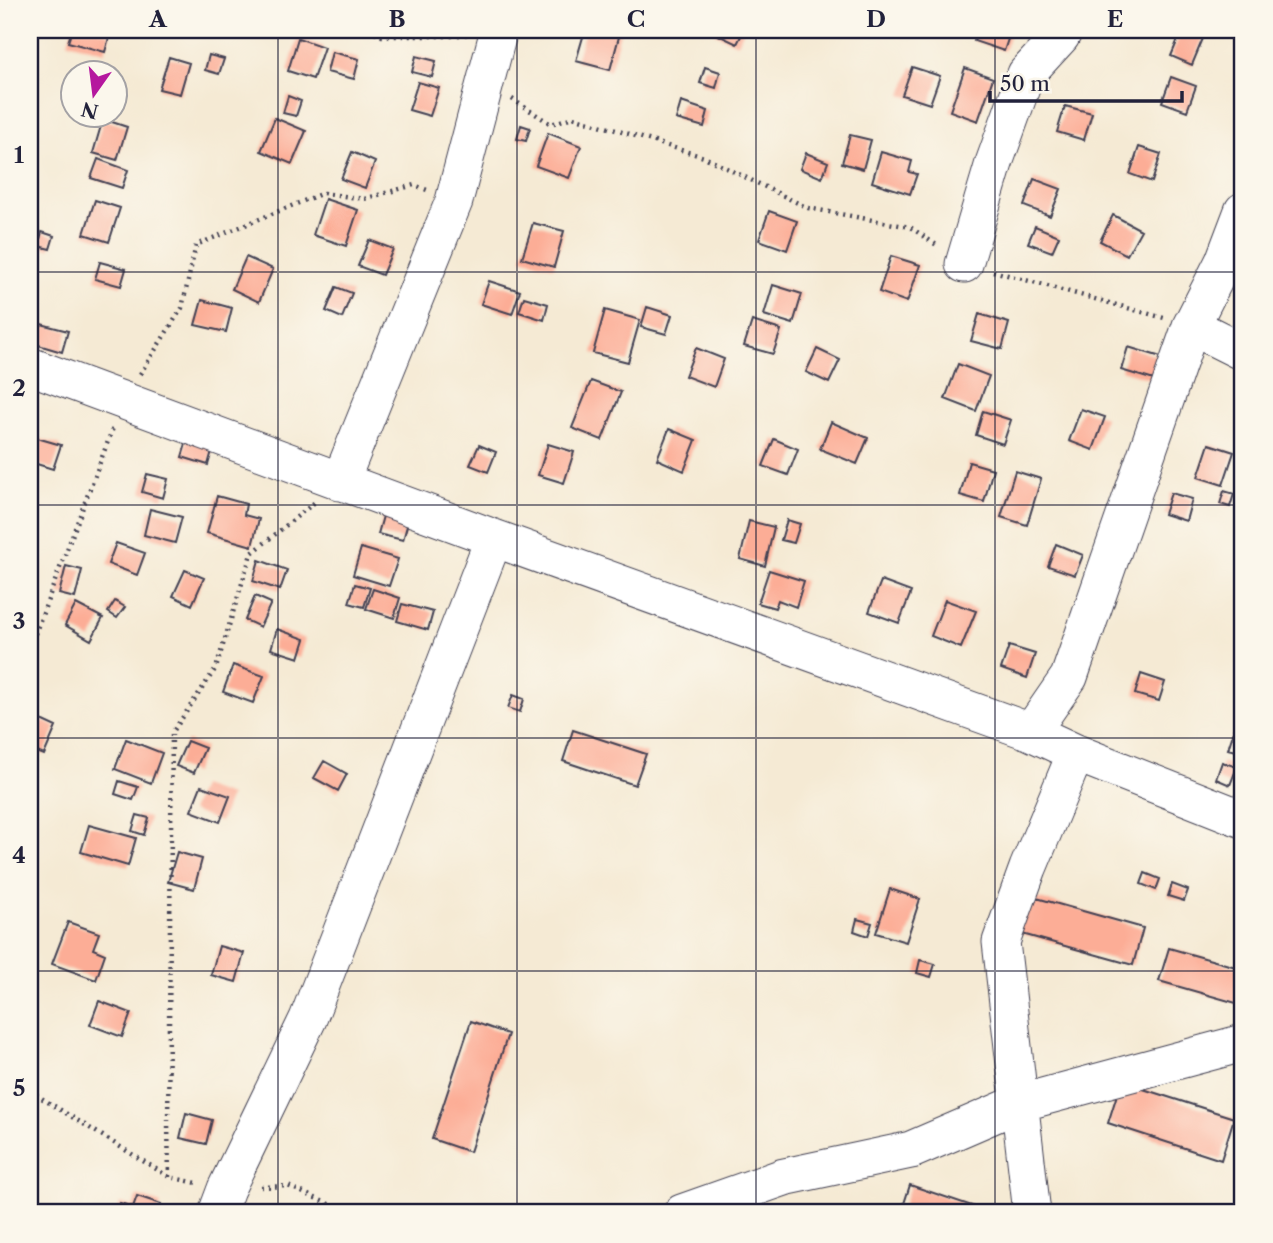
<svg xmlns="http://www.w3.org/2000/svg" width="1273" height="1243" font-family="'Libre Caslon Text',serif">
	<style>
		.building { fill: #fcad96 }
		.lines { fill: none; stroke-linecap: round; stroke-linejoin: round }
		.minor-casing { stroke: #424052; stroke-width: 39 }
		.path { stroke: #424052; stroke-width: 4.5; stroke-dasharray: 2 5; stroke-linecap: butt }
		.minor { stroke: #fff; stroke-width: 37 }
		.grid { fill: none; stroke: #22223b; stroke-width: 2; stroke-opacity: 0.55 }
		.neatline { fill: none; stroke: #22223b; stroke-width: 2.5 }
		.grid-label { font-size: 23px; text-anchor: middle; font-weight: bold; fill: #22223b }
	</style>
	<rect width="100%" height="100%" fill="#fbf7ec"/>
	<filter id="ink" filterUnits="userSpaceOnUse"><feTurbulence type="fractalNoise" baseFrequency=".0143" numOctaves="2"/><feDisplacementMap in="SourceGraphic" scale="14" xChannelSelector="R" yChannelSelector="G"/><feConvolveMatrix kernelMatrix="1 2 1 2 8 2 1 2 1" color-interpolation-filters="sRGB"/></filter>
	<filter id="wash" filterUnits="userSpaceOnUse"><feTurbulence type="fractalNoise" baseFrequency=".00686" numOctaves="4" result="noise"/><feDisplacementMap in="SourceGraphic" scale="28" xChannelSelector="R" yChannelSelector="G"/><feGaussianBlur stdDeviation="1.57" result="paint"/><feColorMatrix in="noise" values="0 0 0 0 0 0 0 0 0 0 0 0 0 0 0 0 0 1.4 0 .05"/><feComposite in="paint" operator="in"/></filter>
	<g filter="url(#wash)">
		<rect width="100%" height="100%" fill="#f5ead4"/>
		<g id="blocks">
			<path class="building" d="M72,30H95L110,34L105,52L68,42Z
				M585,30H608L620,33L610,70L576,61Z
				M716,30H744L737,44L714,33Z
				M978,30H1011L1004,51L974,41Z
				M1182,30H1189L1204,36L1192,65L1171,56Z
				M298,38L324,47L313,79L288,71Z
				M332,52L359,59L354,79L327,72Z
				M209,55L224,59L219,74L205,70Z
				M416,56L436,61L432,77L412,72Z
				M169,57L189,63L180,94L159,89Z
				M705,67L720,72L716,88L700,83Z
				M912,67L940,76L930,104L902,95Z
				M965,68L993,78L978,121L950,111Z
				M1171,77L1196,86L1187,111L1162,102Z
				M418,82L439,88L430,116L409,110Z
				M288,96L301,101L296,116L283,113Z
				M681,102L708,111L704,127L676,119Z
				M1065,106L1092,113L1084,140L1057,132Z
				M275,118L306,131L292,164L261,151Z
				M103,119L127,127L117,160L93,153Z
				M521,125L530,128L526,141L517,139Z
				M548,133L581,146L569,178L536,166Z
				M850,135L871,140L863,169L842,163Z
				M1139,147L1161,154L1152,182L1130,174Z
				M352,152L375,162L365,188L341,179Z
				M881,152L912,161L909,172L917,174L910,194L872,182Z
				M806,153L828,162L822,178L800,169Z
				M98,159L128,170L122,188L91,178Z
				M1034,179L1061,189L1050,216L1024,206Z
				M325,199L358,210L346,246L313,235Z
				M95,200L120,208L109,242L84,234Z
				M769,211L797,221L787,250L759,240Z
				M1113,215L1141,230L1127,255L1100,241Z
				M533,223L564,231L554,267L522,258Z
				M1035,226L1059,236L1052,252L1028,243Z
				M42,232L54,236L50,249L38,246Z
				M369,240L393,249L382,275L358,266Z
				M891,256L920,265L907,302L879,292Z
				M246,257L273,269L259,302L232,289Z
				M100,262L126,269L121,286L95,279Z
				M489,281L520,291L512,314L481,304Z
				M773,285L802,294L793,324L764,315Z
				M336,287L352,293L342,318L326,311Z
				M524,297L548,304L544,320L519,312Z
				M202,300L232,308L226,332L195,325Z
				M647,307L672,315L666,334L641,327Z
				M605,310L640,320L628,362L593,353Z
				M979,314L1009,323L1002,349L971,341Z
				M752,321L781,330L773,354L744,346Z
				M41,324L68,331L62,352L35,344Z
				M1128,347L1161,357L1154,380L1121,370Z
				M696,348L724,359L714,387L685,376Z
				M817,349L840,360L829,383L806,372Z
				M958,364L989,376L976,411L945,399Z
				M591,381L621,392L602,440L572,428Z
				M1081,409L1105,417L1093,450L1069,441Z
				M983,411L1011,420L1003,444L976,435Z
				M831,422L868,438L857,464L820,449Z
				M669,429L696,440L684,471L657,459Z
				M30,436L61,445L53,469L30,462Z
				M188,437L214,444L208,465L182,457Z
				M774,439L798,449L788,475L763,466Z
				M548,444L574,452L564,483L538,475Z
				M1209,444L1234,452L1223,485L1198,477Z
				M479,445L496,452L488,472L470,465Z
				M969,462L993,469L984,502L960,495Z
				M1015,471L1041,479L1027,525L1001,517Z
				M147,474L168,479L163,498L142,492Z
				M1224,491L1234,494L1230,507L1220,504Z
				M1171,493L1192,499L1186,521L1164,514Z
				M217,496L246,504L244,515L259,519L252,546L207,533Z
				M150,509L182,517L175,543L144,535Z
				M383,516L408,522L403,540L378,534Z
				M787,520L800,524L794,543L781,540Z
				M749,521L774,527L765,566L740,559Z
				M116,543L145,553L137,575L108,564Z
				M1056,544L1083,555L1075,575L1048,566Z
				M361,548L398,559L389,586L353,575Z
				M259,560L287,570L280,590L253,581Z
				M66,566L82,570L75,598L59,594Z
				M185,570L204,578L192,605L173,596Z
				M769,570L804,581L796,607L778,600L775,608L758,603Z
				M881,581L911,592L899,623L869,612Z
				M355,584L370,588L364,607L349,603Z
				M373,589L400,598L394,618L366,609Z
				M255,596L271,603L260,627L245,620Z
				M945,600L976,611L961,648L931,636Z
				M115,601L125,607L117,618L108,612Z
				M76,604L103,618L91,640L65,625Z
				M402,604L433,612L428,630L397,621Z
				M277,629L305,639L299,658L271,649Z
				M1009,646L1035,654L1027,678L1001,669Z
				M233,665L264,676L253,703L223,692Z
				M1141,674L1165,682L1159,701L1135,694Z
				M513,695L524,699L520,712L508,708Z
				M30,715L56,727L44,755L30,749Z
				M1237,722L1243,724V753L1228,749Z
				M573,730L646,754L635,785L563,761Z
				M126,739L162,753L151,783L115,769Z
				M187,741L205,748L194,773L176,766Z
				M324,761L347,774L338,791L314,778Z
				M1222,762L1237,767L1230,785L1216,779Z
				M119,781L138,787L133,800L115,794Z
				M201,786L230,796L220,822L191,811Z
				M137,815L149,818L144,835L132,831Z
				M89,825L136,838L128,866L81,852Z
				M177,852L202,859L194,889L168,882Z
				M1145,873L1160,879L1156,890L1141,884Z
				M1172,884L1188,890L1184,901L1168,896Z
				M890,889L920,899L906,942L876,933Z
				M1026,895L1143,928L1133,965L1015,932Z
				M857,919L872,923L868,936L854,931Z
				M68,922L99,933L93,949L105,954L96,980L52,964Z
				M219,946L244,953L236,982L211,975Z
				M1169,948L1243,969V1005L1159,981Z
				M920,960L935,964L931,977L917,973Z
				M99,1001L131,1013L122,1037L90,1025Z
				M471,1021L508,1034L470,1152L432,1139Z
				M1121,1082L1234,1118L1221,1160L1108,1123Z
				M186,1113L212,1120L206,1144L180,1138Z
				M910,1185L981,1209L979,1213H901Z
				M137,1196L161,1204L158,1213H117L120,1203L133,1207Z"/>
		</g>
	</g>
	<g filter="url(#ink)">
		<use href="#blocks" fill-opacity="0" stroke="#424052" stroke-width="2"/>
		<g class="lines">
			<defs>
				<path id="minor" d="M964,264L994,163L1026,74L1061,36L1064,30
					M1191,326L1243,352
					M30,366L494,538L1031,732L1076,753L1243,819
					M340,482L454,201L499,30
					M1031,732L1069,677L1191,326L1224,261L1243,211
					M217,1213L226,1189L308,1019L494,538
					M682,1213L784,1177L911,1150L1020,1103L1243,1043
					M1032,1213L1001,942L1028,868L1076,753"/>
			</defs>
			<use href="#minor" class="minor-casing"/>
			<path class="path" d="M368,30L382,36H451L468,34
				M512,99L551,124L573,117L704,157L808,208L910,227L938,246
				M993,271L1164,318
				M140,374L182,308L196,245L323,193L364,199L414,185L427,190
				M30,647L113,428
				M30,1091L169,1177L197,1183
				M169,1177L168,1123L172,733L216,668L251,554L315,502
				M261,1187L288,1186L349,1213"/>
			<use href="#minor" class="minor"/>
		</g>
	</g>
	<path class="grid" d="M278,30V1213M517,30V1213M756,30V1213M995,30V1213M30,272H1243M30,505H1243M30,738H1243M30,971H1243"/>
	<rect width="1273" height="1243" fill="none" stroke="#fbf7ec" stroke-width="77"/>
	<g transform="translate(94 94) rotate(194)"><circle r="33" fill="#fbf7ec" stroke="#a4a2a5" stroke-width="2"/>
	<path d="M0-5L12 26L0 18L-12 26Z" fill="#b5179e"/>
	<text y="-10" font-size="19" font-weight="bold" text-anchor="middle" fill="#22223b">N</text>
	</g>
	<path d="M990 91v10h192v-10" fill="none" stroke="#22223b" stroke-width="3.5"/>
	<text x="1000" y="91" font-size="21" fill="#22223b" stroke="#fbf7ec" stroke-width="5" paint-order="stroke">50 m</text>
	<rect x="38" y="38" width="1196" height="1166" class="neatline"/>
	<g class="grid-label">
		<text x="158" y="27">A</text>
		<text x="397" y="27">B</text>
		<text x="636" y="27">C</text>
		<text x="876" y="27">D</text>
		<text x="1115" y="27">E</text>
		<text x="19" y="163">1</text>
		<text x="19" y="396">2</text>
		<text x="19" y="629">3</text>
		<text x="19" y="863">4</text>
		<text x="19" y="1096">5</text>
	</g>
</svg>
